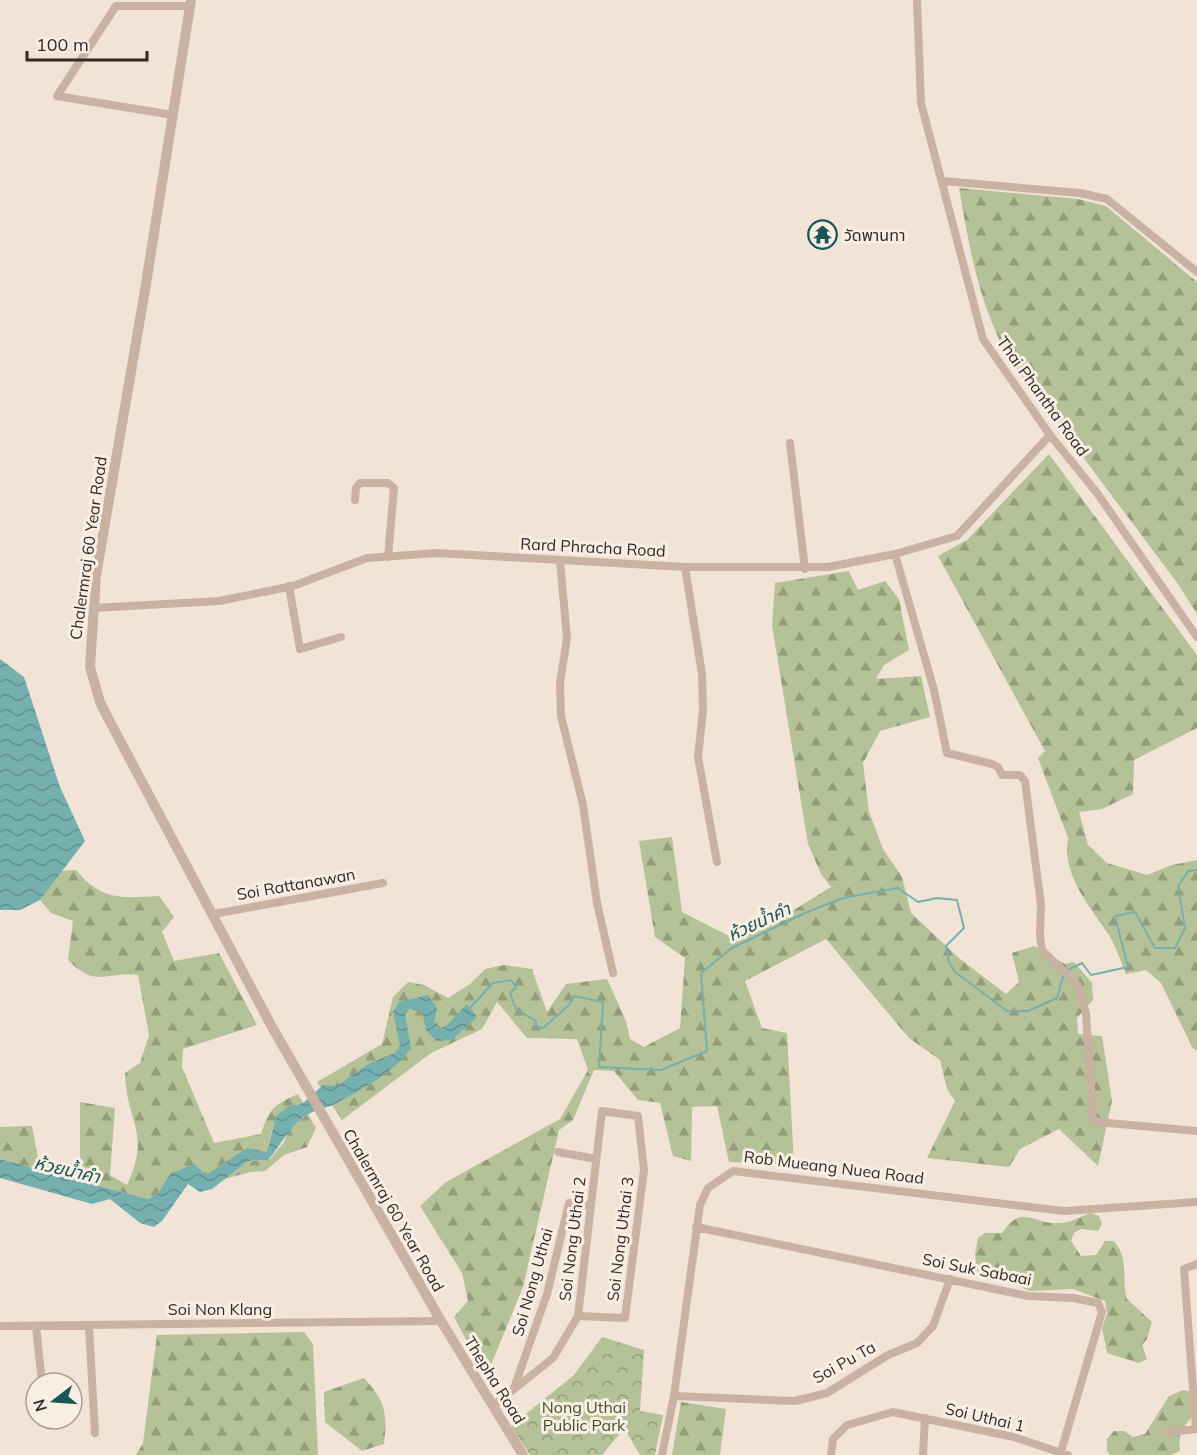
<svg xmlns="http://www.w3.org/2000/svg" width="1197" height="1455" font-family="Mulish,'Noto Sans Thai',sans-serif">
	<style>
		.forest { fill: url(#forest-firs) }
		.park { fill: url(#park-crowns) }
		.water { fill: url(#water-waves) }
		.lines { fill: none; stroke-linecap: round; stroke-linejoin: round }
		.stream { stroke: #75b0af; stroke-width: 2 }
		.minor { stroke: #cab2a2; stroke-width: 8 }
		.tertiary { stroke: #cab2a2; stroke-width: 10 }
		.labels { text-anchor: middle; stroke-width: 6; stroke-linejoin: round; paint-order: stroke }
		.poi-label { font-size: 16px; fill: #342925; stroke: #f9eee3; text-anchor: start }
		.street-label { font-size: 16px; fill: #342925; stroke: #f9eee3 }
		.park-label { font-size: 16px; fill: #465328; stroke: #f9eee3 }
		.water-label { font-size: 18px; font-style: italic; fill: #195657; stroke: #f9eee3 }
	</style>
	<defs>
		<pattern id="forest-firs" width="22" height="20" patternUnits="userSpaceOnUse" patternTransform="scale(1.5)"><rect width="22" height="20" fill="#b5c196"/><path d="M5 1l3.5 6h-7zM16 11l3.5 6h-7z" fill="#949d7a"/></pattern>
		<pattern id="park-crowns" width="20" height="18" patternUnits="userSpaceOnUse" patternTransform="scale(1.5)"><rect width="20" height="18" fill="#b5c196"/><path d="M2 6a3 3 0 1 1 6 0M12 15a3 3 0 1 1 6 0" fill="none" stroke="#949d7a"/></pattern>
		<pattern id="water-waves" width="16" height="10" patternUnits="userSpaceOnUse" patternTransform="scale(1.5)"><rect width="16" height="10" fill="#75b0af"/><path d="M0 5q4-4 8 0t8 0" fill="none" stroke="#618f8e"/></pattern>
	</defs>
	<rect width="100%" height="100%" fill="#f2e3d7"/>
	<path class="forest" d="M959,188L1078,199L1106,206L1197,282V614L1178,584L1008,357C978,300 970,251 959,188Z
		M1049,454L1197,655V728L1134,760L1133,794L1102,809L1079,812L1088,845L1107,863L1147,875L1172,865L1197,860V1051L1192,1047L1161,983L1146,970L1126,974C1121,962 1116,947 1109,935C1091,908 1061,874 1068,838L1038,758L1045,751L938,556L967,540Z
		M849,571L858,590L885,581L899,599L909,650L884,665L876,679L921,676L930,717L880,731L863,763L869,812L883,849L902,877L911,913L960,959L1006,994L1019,982L1012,953L1034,946L1065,964L1074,962L1092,983L1093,1000L1077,1018L1078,1034L1102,1036L1112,1101L1098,1166L1059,1129L1020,1149L1009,1167L927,1158L955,1101L947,1089L940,1060L909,1038L826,939L745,981L762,1028L787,1033L794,1165L729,1162L717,1106L692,1107L691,1161L673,1156L660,1103L638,1100L614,1071L594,1070L573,1120L559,1130L523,1287L486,1377L454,1317L468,1301L462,1273L420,1206L446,1182L560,1119L588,1070L577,1039L527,1038L497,1002L482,1029L431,1053L342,1120L317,1082L382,1044L393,997L408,982L424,985L448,998L470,984L485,969L504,965L532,969L547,1012L566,984L607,979L626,1021L630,1039L644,1047L680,1028L685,958L655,937L639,841L672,837L682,912L729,936L760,931L831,887L821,874L808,844L772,625L775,583Z
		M76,870C102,901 121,898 159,896L174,917L162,932L174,961L219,953L257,1025L183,1049L182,1067L214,1143L261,1134C270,1108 273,1105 298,1094L303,1103C272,1110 274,1124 267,1152L206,1175L170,1174L158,1193L148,1199L0,1159V1127L32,1126L39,1163L58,1167L80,1161V1102L115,1108L110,1175L127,1185C152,1132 126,1123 125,1073L140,1063L149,1035L138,975C104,972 96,988 68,960L73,921L51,913L40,900L61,871Z
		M308,1114L316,1128L307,1147L284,1155L265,1171L250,1172L225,1179L248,1161L269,1160L284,1142L289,1129Z
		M1091,1213L1099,1216L1102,1224L1098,1231L1081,1229L1074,1233L1071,1241L1081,1256L1096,1255L1105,1241H1114C1130,1260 1121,1278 1127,1299L1152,1322L1147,1339L1142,1345L1147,1359L1139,1363L1107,1353L1102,1328L1107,1314L1105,1301L1073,1289L1030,1291L1007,1281L983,1277L977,1271L975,1254L978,1238L985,1233H1002C1024,1202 1031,1225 1060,1223C1070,1223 1082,1216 1091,1213Z
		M304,1332L313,1344L318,1455H136L143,1443L157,1335Z
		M364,1378C385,1401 388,1413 384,1444L362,1451L325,1422L324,1392Z
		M1183,1390L1192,1392V1417C1182,1428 1178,1436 1180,1451L1171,1455H1110L1107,1451V1439L1114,1431H1124L1133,1437L1145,1434L1169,1396Z
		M681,1402L726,1409L720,1455H672Z"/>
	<path class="park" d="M602,1337L644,1350L640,1411L663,1415L655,1455H640L627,1433L621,1432L602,1455H530L511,1426L574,1375Z"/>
	<path class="water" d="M0,659L24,677L60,787L85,841L40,900L20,910H0Z
		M428,995L437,1008L434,1022L439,1028L446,1026L467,1004L477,1017L452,1040L436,1041L426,1030L422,1011L409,1009L405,1015L411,1048C395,1072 362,1089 337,1103C327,1108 316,1109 307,1115C288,1127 282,1144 268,1160L248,1161L212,1189L200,1192L188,1184L162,1221L154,1227L140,1223L110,1199L92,1204L0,1178V1159L148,1199L158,1193L170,1174L194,1164L206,1175L247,1148L267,1152L276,1116L287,1107L303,1103L323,1085L337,1086L368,1064L395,1053L400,1045L393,1012L399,1002Z"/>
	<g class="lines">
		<path class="stream" d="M1068,970L1082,963L1091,975L1128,967L1115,916L1135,912L1155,948H1175L1185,928L1178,886L1188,871L1197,870
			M468,1010L493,983L511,980L516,987L510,993L516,1009L536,1021L535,1026L543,1028L569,1005L574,996L603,1002L599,1067L661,1070L707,1051L701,973L732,948L805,913L843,898L898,888L918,902L937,898L957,900L964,928L946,946L949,962L955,972L1007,1011H1028L1057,998L1064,973"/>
		<path class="minor" d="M917,0L921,103L983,339L1050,435L1097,493L1197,637
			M173,115L57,96L116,6H190
			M942,181L1080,193L1107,199L1197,272
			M790,443L805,569
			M355,500L356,488L360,483H388L394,488L388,557
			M895,554L934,690L947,753L992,764L998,767L1002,775H1020L1025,781L1041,905L1040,935L1042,950L1077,984L1086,1013L1093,1119L1097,1122L1197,1131
			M560,560L567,638L560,683L561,716L583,805L597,903L613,973
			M685,567L702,674L703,710L698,757L717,862
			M289,586L300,649L341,637
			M93,608L219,601L293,586L367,558L437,553L685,567H828L895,554L957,536L1050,435
			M214,914L383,883
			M558,1152L596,1159
			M696,1227L1028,1296L1073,1298L1098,1303L1102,1312L1060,1455
			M0,1326L441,1321
			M36,1326L42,1383
			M89,1326L95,1433
			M514,1388L547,1294L569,1203L591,1206
			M674,1396L795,1401L827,1393L888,1355L917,1343L933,1326L950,1279
			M493,1406L553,1358L578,1316L602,1111L638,1116L644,1170L625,1318L578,1316
			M46,1419L47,1424
			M1196,1429L1184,1269L1197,1264
			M1168,1432L1197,1429
			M662,1455L674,1396L700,1205L708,1188L733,1171L1064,1211L1197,1202
			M831,1455L833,1439L847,1425L893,1412L1014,1437L1068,1455
			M923,1455L925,1418"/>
		<path class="tertiary" d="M191,0L145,290L96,576L90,667L100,702L108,718L272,1027L441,1321L523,1455"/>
	</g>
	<defs>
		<symbol id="temple-ring" viewBox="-11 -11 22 22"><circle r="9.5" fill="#f9eee3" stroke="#195657" stroke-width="1.5"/><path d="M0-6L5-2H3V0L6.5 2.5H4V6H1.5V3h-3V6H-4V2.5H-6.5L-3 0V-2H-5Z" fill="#195657"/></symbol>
	</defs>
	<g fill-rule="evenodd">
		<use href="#temple-ring" x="806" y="218" width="33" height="33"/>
	</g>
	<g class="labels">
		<g class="poi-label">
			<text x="844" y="241">วัดพานทา</text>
		</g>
		<g class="street-label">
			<text transform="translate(1043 396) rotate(54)" y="6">Thai Phantha Road</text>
			<text transform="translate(593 547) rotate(3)" y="6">Rard Phracha Road</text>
			<text transform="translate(88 548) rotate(-82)" y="6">Chalermraj 60 Year Road</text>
			<text transform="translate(296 884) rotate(-10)" y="6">Soi Rattanawan</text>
			<text transform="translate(834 1167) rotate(7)" y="6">Rob Mueang Nuea Road</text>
			<text transform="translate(394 1210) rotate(60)" y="6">Chalermraj 60 Year Road</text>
			<text transform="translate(572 1239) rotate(-83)" y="6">Soi Nong Uthai 2</text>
			<text transform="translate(620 1239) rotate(-83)" y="6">Soi Nong Uthai 3</text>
			<text transform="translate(977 1269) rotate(11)" y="6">Soi Suk Sabaai</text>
			<text transform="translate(532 1282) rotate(-74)" y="6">Soi Nong Uthai</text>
			<text x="220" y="1315">Soi Non Klang</text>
			<text transform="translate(844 1362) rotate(-29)" y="6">Soi Pu Ta</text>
			<text transform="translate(495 1380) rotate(58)" y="6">Thepha Road</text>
			<text transform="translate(985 1417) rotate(13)" y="6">Soi Uthai 1</text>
		</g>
		<g class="park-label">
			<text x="584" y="1413">Nong Uthai<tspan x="584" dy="18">Public Park</tspan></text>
		</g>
		<g class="water-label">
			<text transform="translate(759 922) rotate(-25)" y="6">ห้วยน้ำคำ</text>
			<text transform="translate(67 1170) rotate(13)" y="6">ห้วยน้ำคำ</text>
		</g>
	</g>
	<g transform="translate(54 1401) rotate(253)"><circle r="28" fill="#f9eee3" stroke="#aa9f97" stroke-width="1.5"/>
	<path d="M0-4.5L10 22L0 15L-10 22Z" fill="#195657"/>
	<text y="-9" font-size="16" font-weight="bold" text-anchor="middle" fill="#342925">N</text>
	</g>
	<path d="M27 51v9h120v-9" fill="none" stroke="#342925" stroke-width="3"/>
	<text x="36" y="51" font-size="18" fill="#342925" stroke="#f9eee3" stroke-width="4.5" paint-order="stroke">100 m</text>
</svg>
